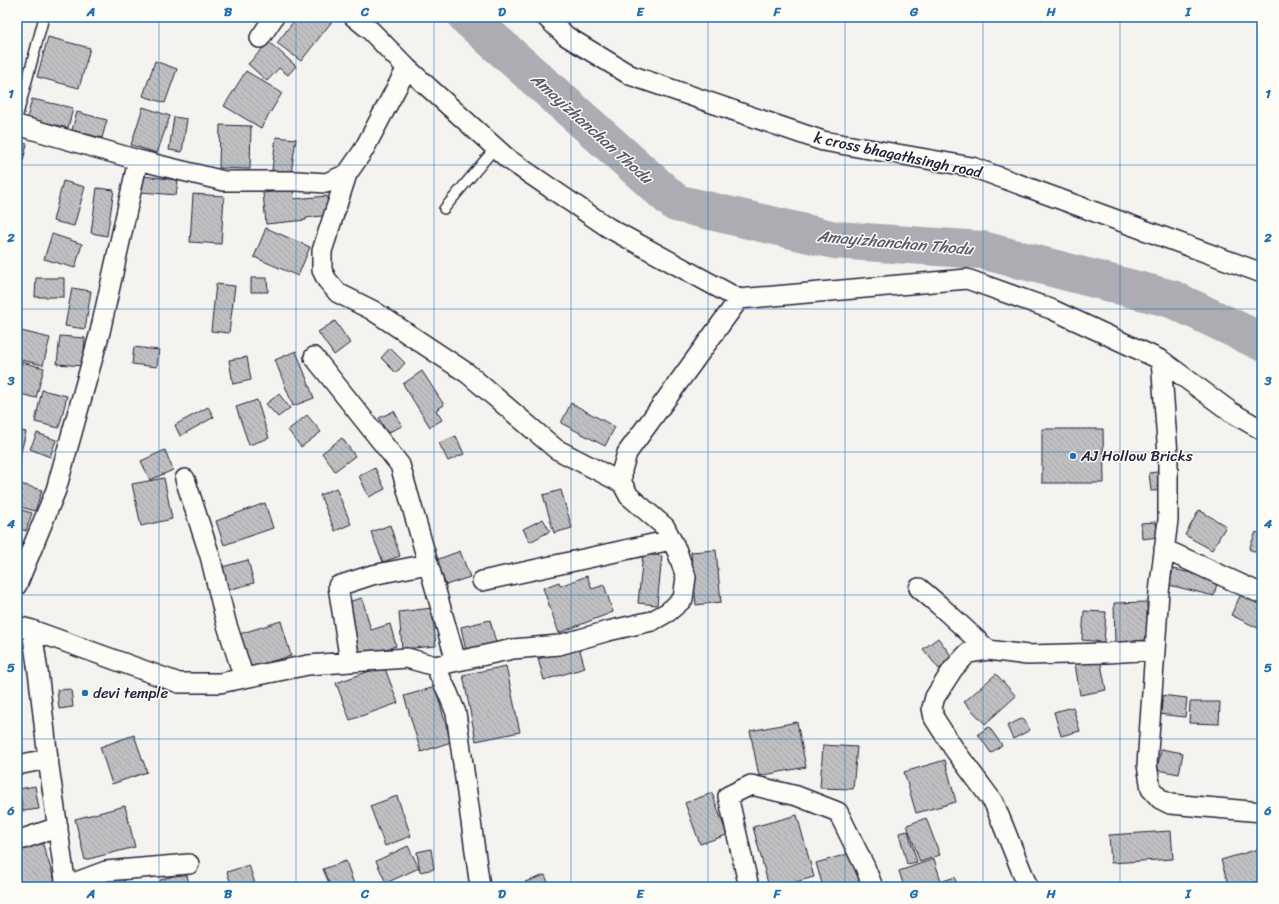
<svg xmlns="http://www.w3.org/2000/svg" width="1279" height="904" font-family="Sriracha,sans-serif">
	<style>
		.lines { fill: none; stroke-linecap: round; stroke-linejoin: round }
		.river { stroke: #acacb2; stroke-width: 38 }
		.building { fill: url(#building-back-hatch); stroke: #22223b }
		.service-casing { stroke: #22223b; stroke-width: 12 }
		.minor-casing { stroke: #22223b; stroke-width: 22 }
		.service { stroke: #fdfcf7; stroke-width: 9 }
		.minor { stroke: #fdfcf7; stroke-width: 19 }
		.grid { fill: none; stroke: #1f6fb2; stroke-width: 1; stroke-opacity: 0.55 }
		.poi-dot { fill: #1f6fb2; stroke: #fdfcf7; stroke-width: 1.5 }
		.labels { text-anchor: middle; stroke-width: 3; stroke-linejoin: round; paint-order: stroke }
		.street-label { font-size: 15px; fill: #22223b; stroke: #fdfcf7 }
		.poi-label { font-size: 15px; fill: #22223b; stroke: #fdfcf7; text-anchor: start }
		.water-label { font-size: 16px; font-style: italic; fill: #59596b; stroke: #fdfcf7 }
		.neatline { fill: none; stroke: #1f6fb2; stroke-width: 1.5 }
		.grid-label { font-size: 13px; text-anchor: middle; font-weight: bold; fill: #1f6fb2 }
	</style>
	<defs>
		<pattern id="building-back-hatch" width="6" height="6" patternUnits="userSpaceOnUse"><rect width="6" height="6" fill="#c0bfc2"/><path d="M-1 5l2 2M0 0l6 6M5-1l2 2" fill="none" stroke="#a5a4a8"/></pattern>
	</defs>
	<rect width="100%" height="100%" fill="#f4f3ef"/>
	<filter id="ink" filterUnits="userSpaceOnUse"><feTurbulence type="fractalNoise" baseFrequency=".025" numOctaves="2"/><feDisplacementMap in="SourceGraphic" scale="8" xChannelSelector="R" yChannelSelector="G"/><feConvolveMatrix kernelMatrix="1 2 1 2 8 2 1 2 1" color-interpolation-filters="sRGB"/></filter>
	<g filter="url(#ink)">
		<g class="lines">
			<path class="river" d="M467,17L676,203L835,240L982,250L1172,299L1262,342"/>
		</g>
		<path class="building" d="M297,17H329L333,20L301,61L277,43Z
			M48,37L90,48L79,88L37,77Z
			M269,42L296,66L288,75L279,68L267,81L248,64Z
			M155,61L177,69L165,103L143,96Z
			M246,71L282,93L261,128L224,106Z
			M32,99L73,108L68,128L27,118Z
			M143,107L170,116L157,153L131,145Z
			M77,112L107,120L102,138L72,130Z
			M174,117L187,119L182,152L169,150Z
			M220,125L251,126L250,169L219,168Z
			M276,137L296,139L291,173L272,170Z
			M17,142L27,144L23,161L17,160Z
			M17,166H20V183H17Z
			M143,176L178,180L176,195L141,192Z
			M63,181L85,187L74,226L53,221Z
			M97,188L114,190L107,236L91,233Z
			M293,190L294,199L327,196L329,215L306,218V220L266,224L263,193Z
			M193,194L224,196L221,244L190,242Z
			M266,228L310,247L298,276L254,257Z
			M52,234L82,244L75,268L44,259Z
			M36,278H64V297H35Z
			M251,278H267L268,292H251Z
			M216,284L235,286L229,333L211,331Z
			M72,288L91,291L85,329L65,326Z
			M335,321L350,343L334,355L318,332Z
			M17,330L50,338L43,365L17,359Z
			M60,336L85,338L83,366L57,364Z
			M134,347L159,350L157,367L132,364Z
			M390,348L405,363L396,373L381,358Z
			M296,351L314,398L293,406L275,360Z
			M247,357L251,380L233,384L229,360Z
			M22,362L44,368L36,398L17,393V380Z
			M422,371L444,405L436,410L442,420L430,427L403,384Z
			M42,390L67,396L59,428L35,422Z
			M279,394L290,408L278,417L266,404Z
			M257,400L269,438L249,445L236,407Z
			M571,403L615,427L605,446L561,423Z
			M208,407L214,417L180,436L175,425Z
			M394,411L402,426L387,433L379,418Z
			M307,415L321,432L301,447L288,430Z
			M1042,429H1103L1104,483H1042Z
			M17,430L26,432L20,456L17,455Z
			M37,433L56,440L50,457L30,449Z
			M456,436L464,454L448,461L439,443Z
			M342,438L355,456L335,471L322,453Z
			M165,450L173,470L150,480L141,461Z
			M375,468L385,489L369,497L359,476Z
			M1165,471L1166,490L1151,491L1149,473Z
			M164,478L172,519L141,526L132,484Z
			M17,483L42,490L35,511L17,506Z
			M336,488L351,524L335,531L320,495Z
			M561,490L572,528L554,533L543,495Z
			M265,503L273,528L224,545L216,521Z
			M17,509L32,513L26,531L17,528Z
			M1199,510L1226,526L1212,550L1185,535Z
			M543,519L550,531L530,542L523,529Z
			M1156,522L1158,537L1142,539L1141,523Z
			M390,525L400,556L383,562L371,532Z
			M1256,532L1262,535V555L1249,549Z
			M17,538L22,539L17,554Z
			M716,550L721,602L696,605L691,552Z
			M460,551L470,577L446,585L436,560Z
			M643,554L662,556L657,605L638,603Z
			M248,560L254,583L228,590L222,567Z
			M1173,569L1218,579L1214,596L1169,585Z
			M587,576L592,589L604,585L613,612L559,633L543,588L559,582L560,586Z
			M1241,594L1262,604V630L1231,615Z
			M362,598L371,630L390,624L396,646L359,657L344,603Z
			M1147,602L1148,643L1115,644L1114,603Z
			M432,608L436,646L402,649L399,612Z
			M1084,611L1106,612L1104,642L1082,640Z
			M490,620L496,643L466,651L461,627Z
			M281,621L291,656L243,669L233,636Z
			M938,638L953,658L939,669L923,649Z
			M579,647L585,668L544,680L538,659Z
			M1100,659L1106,690L1080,695L1075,664Z
			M384,666L398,703L350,720L336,683Z
			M506,666L520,732L476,741L463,675Z
			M996,674L1016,696L985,724L964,702Z
			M435,687L451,742L421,752L404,696Z
			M71,689L73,707L59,709L57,690Z
			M1161,695L1187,698L1185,717L1158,714Z
			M1190,702H1220L1219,724L1189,723Z
			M1073,707L1080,731L1061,736L1054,712Z
			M1023,718L1030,730L1013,739L1007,726Z
			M17,719L21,745H17Z
			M797,722L806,767L759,776L750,731Z
			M989,727L1002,745L991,753L978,734Z
			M134,735L147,772L112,784L100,747Z
			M823,745L857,747L853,789L820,788Z
			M1161,749L1183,753L1179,774L1157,770Z
			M945,760L956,802L916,813L904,772Z
			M35,786L39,809L23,811L19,789Z
			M712,793L727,835L700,844L685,803Z
			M397,796L411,836L385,846L370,806Z
			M125,806L135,847L85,860L75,819Z
			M797,815L814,877L776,887H769L753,827Z
			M926,818L940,855L920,862L907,825Z
			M908,831L917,862L907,864L899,833Z
			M1171,831L1173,859L1111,863L1109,835Z
			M41,839L56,884L50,887H17V847Z
			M408,846L419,868L386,883L376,861Z
			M1262,848V880L1240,887H1229L1221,860Z
			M431,849L434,869L420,872L417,852Z
			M851,853L861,887H823L816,863Z
			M934,859L943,887H904L899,871Z
			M346,861L355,887H316L329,883L323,869Z
			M249,865L256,887H232L227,872Z
			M186,872L190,887H162L160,880Z
			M122,873L126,887H78Z
			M545,875L550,887H527L525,882Z
			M955,877L957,887H945L943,881Z
			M812,883L813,887H798Z"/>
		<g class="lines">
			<defs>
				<path id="service" d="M17,118L44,17
					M444,209L495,148"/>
				<path id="minor" d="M354,17L370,30L407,68L508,159L609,228L739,299L967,279L1051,309L1161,360L1231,412L1262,430
					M546,17L566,36L630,75L823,141L972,167L1262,273
					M260,38L274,17
					M17,125L138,160L224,181H297L326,183L347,174L363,151L407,68
					M347,174L322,251V270L327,280L338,293L372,310L467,373L556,449L622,483
					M314,357L400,465L456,661
					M185,479L210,556L226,622L244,678
					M1164,549L1262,594
					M482,581L671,540
					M17,585L56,490L100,332L138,160
					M919,588L939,605L988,650
					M17,626L32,630L179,683H220L308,665L407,658L435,666L448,693L456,713L480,887
					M32,630L39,679L48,759L66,887
					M1155,650L1147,765L1151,789L1160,799L1170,804L1262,812
					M350,662L338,586L372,575L428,564
					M435,666L513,649L559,645L608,631L652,621L668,612L683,599L686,577L677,551L665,527L629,496L622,483V470L627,453L739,299
					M17,765L48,759
					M17,841L58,827
					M63,887L106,871L189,864
					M749,887L728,796L751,785L797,796L838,812L865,867L873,887
					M1028,887L994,803L954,749L934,718L932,708L935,697L953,669L968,653L988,650L1027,655L1107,653L1155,650L1159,592L1168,520V455L1161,360"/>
			</defs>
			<use href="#service" class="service-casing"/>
			<use href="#minor" class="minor-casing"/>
			<use href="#service" class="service"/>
			<use href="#minor" class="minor"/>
		</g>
	</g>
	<path class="grid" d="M159,17V887M296,17V887M434,17V887M571,17V887M708,17V887M845,17V887M983,17V887M1120,17V887M17,165H1262M17,309H1262M17,452H1262M17,595H1262M17,739H1262"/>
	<g class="poi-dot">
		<circle cx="1073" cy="456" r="4"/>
		<circle cx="85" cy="693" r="4"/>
	</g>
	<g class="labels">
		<g class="street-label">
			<text transform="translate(898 155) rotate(12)" y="5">k cross bhagathsingh road</text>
		</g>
		<g class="poi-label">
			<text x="1081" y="461">AJ Hollow Bricks</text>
			<text x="93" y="698">devi temple</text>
		</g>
		<g class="water-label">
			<text transform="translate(592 128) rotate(42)" y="6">Amayizhanchan Thodu</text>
			<text transform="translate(895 242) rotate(5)" y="6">Amayizhanchan Thodu</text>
		</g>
	</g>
	<rect width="1279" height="904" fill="none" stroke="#fdfcf7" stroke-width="44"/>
	<rect x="22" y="22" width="1235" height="860" class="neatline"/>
	<g class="grid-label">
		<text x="91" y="16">A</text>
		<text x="228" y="16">B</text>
		<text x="365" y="16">C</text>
		<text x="502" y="16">D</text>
		<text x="640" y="16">E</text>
		<text x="777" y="16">F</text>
		<text x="914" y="16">G</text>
		<text x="1051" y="16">H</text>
		<text x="1188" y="16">I</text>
		<text x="11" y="98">1</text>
		<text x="1268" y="98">1</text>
		<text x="11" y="242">2</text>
		<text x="1268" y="242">2</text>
		<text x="11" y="385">3</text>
		<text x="1268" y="385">3</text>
		<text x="11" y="528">4</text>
		<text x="1268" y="528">4</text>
		<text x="11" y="672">5</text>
		<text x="1268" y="672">5</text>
		<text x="11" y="815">6</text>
		<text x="1268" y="815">6</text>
		<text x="91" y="898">A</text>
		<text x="228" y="898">B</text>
		<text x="365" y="898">C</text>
		<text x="502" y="898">D</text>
		<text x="640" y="898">E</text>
		<text x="777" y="898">F</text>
		<text x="914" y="898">G</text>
		<text x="1051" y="898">H</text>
		<text x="1188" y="898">I</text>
	</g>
</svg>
